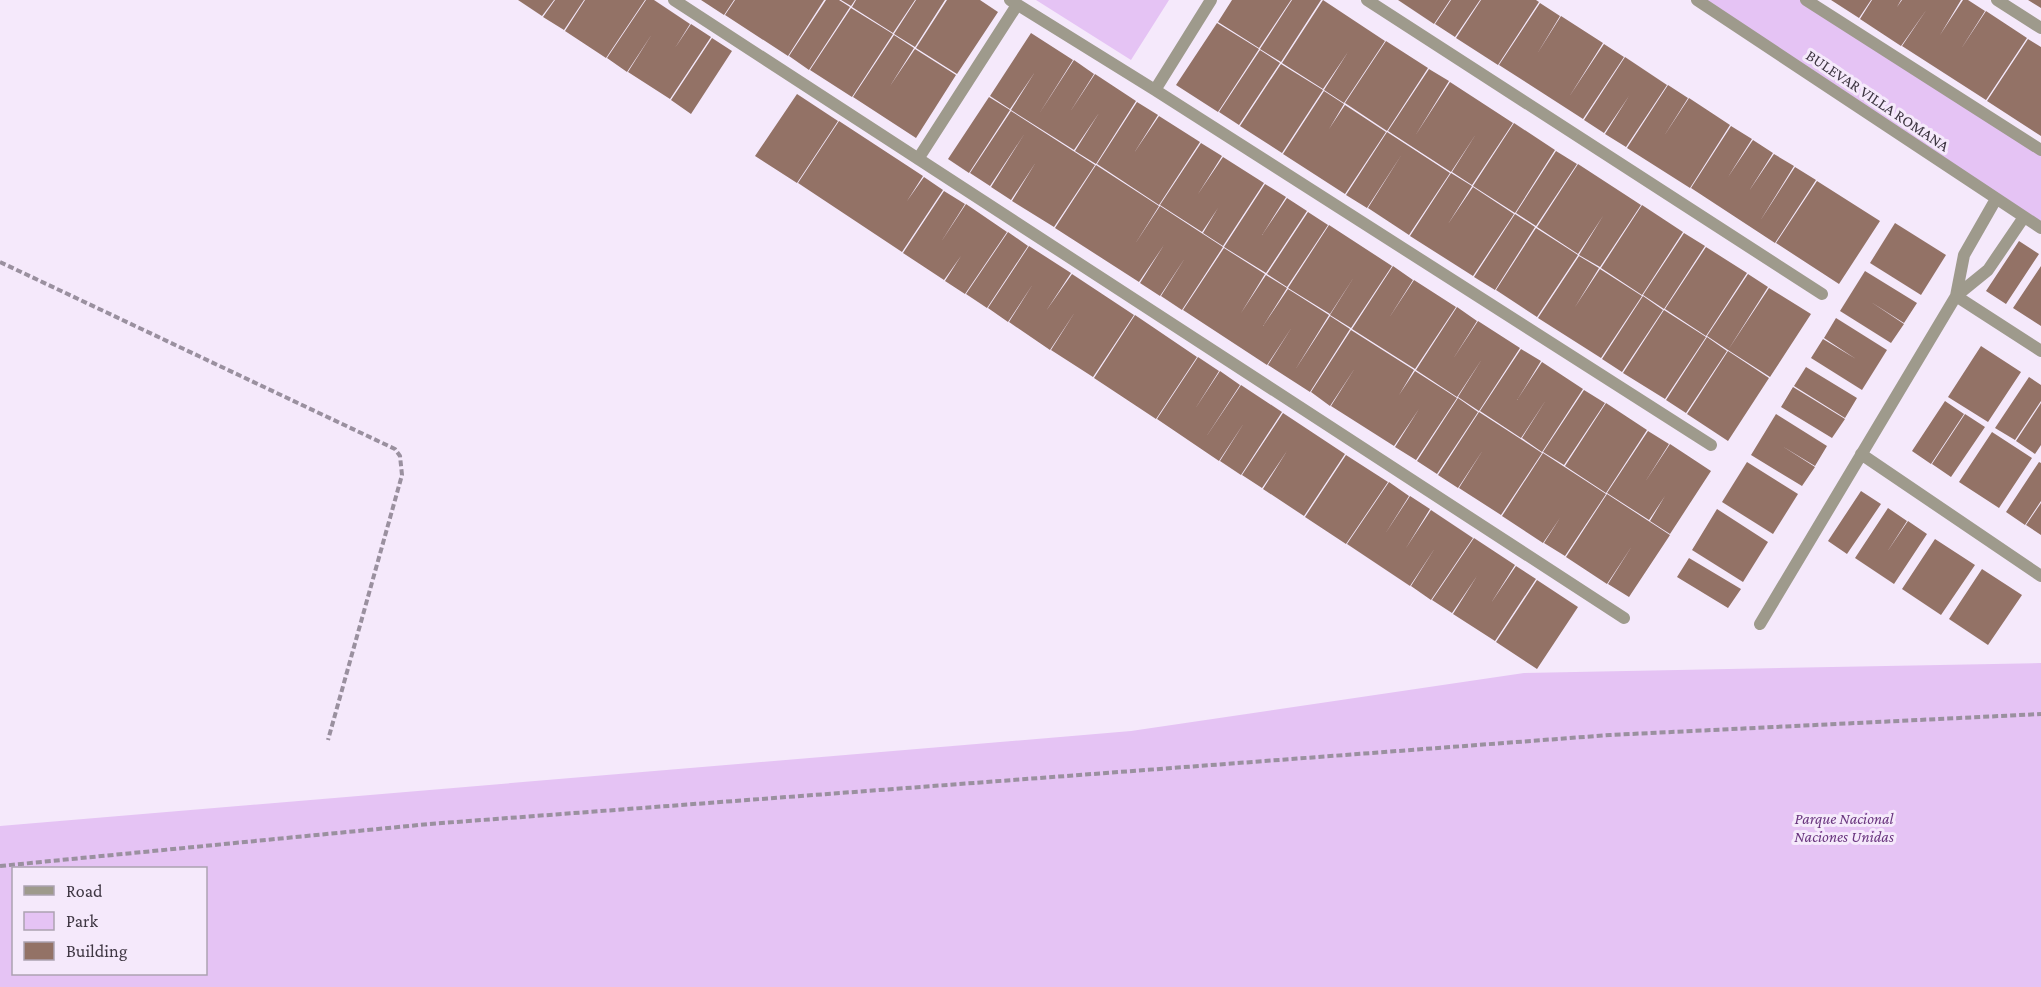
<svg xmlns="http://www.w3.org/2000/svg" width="2041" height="987" font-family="'Crimson Pro',serif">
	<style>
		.green { fill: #e5c3f4; fill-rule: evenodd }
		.building { fill: #937266 }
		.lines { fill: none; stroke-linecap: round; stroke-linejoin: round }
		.path { stroke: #9a909f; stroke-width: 4; stroke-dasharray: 6 3; stroke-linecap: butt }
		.street { stroke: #9e9a8c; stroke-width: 12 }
		.labels { text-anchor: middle; stroke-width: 6; stroke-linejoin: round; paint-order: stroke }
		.street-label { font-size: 16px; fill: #3f3743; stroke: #f5e9fb }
		.park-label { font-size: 16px; font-style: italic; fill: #6a367f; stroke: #f5e9fb }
	</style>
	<rect width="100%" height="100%" fill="#f5e9fb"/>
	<path class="green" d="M1036,0H1169L1131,60Z
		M1697,0H1806L2041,152V228Z
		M2041,663V987H0V826L1131,731L1524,673ZM14,868H206V974H14Z"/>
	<path class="building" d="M518,0H554L542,16Z
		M555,0H584L564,30L543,17Z
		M585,0H645L606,58L565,31Z
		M646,0H654L690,24L675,48L691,24L711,37L670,99L628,72L652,34L627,72L607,58Z
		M701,0H734L724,15Z
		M735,0H824L788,56L725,15Z
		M826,0H839L850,7L809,70L789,56Z
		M841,0H855L851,6Z
		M856,0H915L893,33L852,7Z
		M916,0H945L915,47L894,34Z
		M947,0H980L998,12L957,74L916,48Z
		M1232,0H1291L1259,48L1218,22Z
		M1292,0H1321L1281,62L1260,49Z
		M1323,0L1385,41L1344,103L1324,90L1348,52L1323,89L1282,63Z
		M1398,0H1450L1434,24Z
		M1451,0H1480L1455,37L1435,24Z
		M1481,0H1536L1539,2L1498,65L1456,38Z
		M1831,0H1871L1859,18Z
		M1872,0H1901L1897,7L1902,0H1961L1940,35L1963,0H1968L1985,11L1961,49L1986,11L2027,38L1986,100L1902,46L1927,9L1901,46L1860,19Z
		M2028,0H2041V8Z
		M1540,3L1560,16L1537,54L1561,16L1603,43L1569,97L1604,44L1624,57L1583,119L1499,65Z
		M851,8L893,34L852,97L810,70Z
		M1217,23L1259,49L1218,112L1176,85Z
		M1031,33L1073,60L1039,114L1074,60L1094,74L1070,112L1095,74L1136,101L1096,164L1075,151L1099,113L1074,150L1011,110L1035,72L1010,109L990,96Z
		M894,35L914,48L890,86L915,49L956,75L916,138L853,97Z
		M712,38L732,51L691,114L671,100Z
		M2028,39L2041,47V136L1987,101Z
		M1386,41L1428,68L1387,131L1345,103Z
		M1260,50L1280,63L1239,125L1219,112Z
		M1625,57L1667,85L1626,147L1605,134L1629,96L1604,133L1584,120Z
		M1281,64L1323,90L1282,153L1240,126Z
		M1429,69L1449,81L1415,136L1450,82L1513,123L1472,185L1452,172L1476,134L1451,172L1388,131Z
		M1668,85L1688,98L1664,136L1689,98L1730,125L1690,188L1627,148Z
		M1324,91L1344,104L1329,129L1345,105L1386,132L1345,194L1283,154Z
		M797,94L838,121L797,183L755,156Z
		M989,97L1010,110L969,173L948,159Z
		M1137,102L1158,115L1134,153L1159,116L1200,142L1159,205L1097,164Z
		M1011,111L1095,165L1054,227L1012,201L1036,162L1011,200L991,187L1025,133L990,186L970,173Z
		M839,121L923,176L907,201L924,177L943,190L902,252L798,183Z
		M1514,123L1555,150L1515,213L1473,186Z
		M1731,126L1752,139L1728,177L1753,140L1773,153L1749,191L1774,154L1794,166L1760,221L1795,167L1816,180L1775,243L1691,188Z
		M1387,132L1450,173L1409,235L1368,208L1402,154L1367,208L1346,195Z
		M1201,143L1222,156L1198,194L1223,157L1264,183L1223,246L1203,233L1218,208L1202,232L1160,205Z
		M1556,151L1577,164L1536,226L1516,213Z
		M1578,164L1641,205L1600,267L1579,255L1603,216L1578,254L1537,227Z
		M1096,165L1159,206L1135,244L1160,206L1223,247L1182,310L1161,296L1185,258L1160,296L1140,283L1164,245L1139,282L1055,228Z
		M1451,173L1472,186L1448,224L1473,187L1514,214L1473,276L1410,236Z
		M1817,181L1880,221L1839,284L1776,243Z
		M1265,184L1286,197L1262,235L1287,198L1307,211L1266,273L1224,247Z
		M944,191L965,204L941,242L966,204L1007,232L965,294L945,281L961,256L944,280L903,253Z
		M1642,205L1683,232L1642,295L1601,268Z
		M1308,212L1328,225L1287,287L1267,274Z
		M1515,214L1535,227L1495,290L1474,277Z
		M1895,223L1946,255L1921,295L1870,263Z
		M1329,225L1392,266L1351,328L1330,315L1354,277L1330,314L1288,288Z
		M1536,228L1578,255L1537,317L1496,290Z
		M1008,232L1028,246L987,308L966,294Z
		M1684,233L1705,246L1664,309L1643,295Z
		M2019,241L2039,254L2006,304L1986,291Z
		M1029,246L1071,273L1046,311L1072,274L1134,315L1093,377L1051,350L1075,312L1050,350L1009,322L1033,284L1008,322L988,308Z
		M1706,247L1747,273L1706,336L1665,309Z
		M1224,248L1265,274L1241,313L1266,275L1287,288L1263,326L1288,289L1329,315L1295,370L1330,316L1350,329L1310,392L1268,365L1292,327L1267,365L1183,310Z
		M1579,256L1599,268L1575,307L1600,269L1642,296L1601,358L1538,318Z
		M1393,266L1413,280L1389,318L1414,280L1456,307L1415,369L1352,329Z
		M2041,266V326L2013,308Z
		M1865,271L1917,303L1904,323L1871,302L1904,324L1891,343L1840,311Z
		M1748,274L1768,287L1728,350L1707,336Z
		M1769,288L1811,314L1770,377L1728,350Z
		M1643,296L1663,310L1622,372L1602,359Z
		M1457,307L1477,321L1453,359L1478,321L1520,348L1479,411L1458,397L1482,359L1457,397L1416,370Z
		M1664,310L1706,337L1665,399L1623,373Z
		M1135,315L1197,357L1156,419L1094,378Z
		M1836,318L1887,350L1862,390L1811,358L1823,339L1856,359L1824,338Z
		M1351,330L1414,370L1399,395L1415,371L1457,398L1416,460L1395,447L1419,409L1394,446L1331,406L1355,368L1330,406L1311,392Z
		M1707,337L1727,351L1686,413L1666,400Z
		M1981,346L2021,372L1988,422L1948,397Z
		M1521,349L1541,361L1517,400L1542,362L1583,389L1542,452L1522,438L1546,400L1521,438L1480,411Z
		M1728,351L1769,378L1728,441L1687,414Z
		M1198,357L1219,371L1195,409L1220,371L1240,385L1206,437L1241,385L1282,412L1241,475L1220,461L1244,423L1219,461L1157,419Z
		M1806,367L1857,398L1845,418L1794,386Z
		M2029,377L2041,385V401L2015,440L1995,428Z
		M1793,387L1845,419L1832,438L1781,407Z
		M1584,390L1605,403L1564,465L1543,452Z
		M1458,398L1478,412L1437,474L1417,461Z
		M1945,401L1964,414L1931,464L1912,451Z
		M1606,403L1647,430L1606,493L1565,466Z
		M2041,403V445L2035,454L2016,441Z
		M1479,412L1542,453L1501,515L1459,488L1483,450L1458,488L1438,475Z
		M1283,413L1345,454L1304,516L1263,489L1287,451L1262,488L1242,475Z
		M1776,414L1827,446L1815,466L1782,446L1815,467L1802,486L1751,455Z
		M1965,414L1985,427L1951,477L1932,464Z
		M1648,431L1669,444L1645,482L1670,444L1711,471L1670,534L1650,521L1665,496L1649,520L1607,493Z
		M1992,432L2032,458L1999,508L1959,482Z
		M1543,453L1606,494L1565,556L1544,543L1560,518L1543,543L1502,516Z
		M1346,455L1388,482L1346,544L1305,517Z
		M1747,462L1798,494L1773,534L1722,502Z
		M2039,462L2041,463V501L2025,525L2006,512Z
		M1389,482L1409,496L1385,534L1410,496L1430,509L1406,548L1431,510L1473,538L1431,600L1411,586L1435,548L1410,586L1347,544Z
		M1861,491L1881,504L1847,554L1828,541Z
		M1607,494L1670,535L1629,597L1608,584L1632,546L1607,584L1566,557Z
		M2041,503V535L2026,525Z
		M1888,508L1907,521L1887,552L1908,521L1927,534L1894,584L1855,558Z
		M1717,509L1768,542L1743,582L1692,550Z
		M1474,538L1515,565L1491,603L1516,566L1536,579L1495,641L1453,614L1477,576L1452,613L1432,600Z
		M1935,539L1975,565L1941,615L1902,589Z
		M1689,558L1741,589L1728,608L1677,577Z
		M1982,569L2022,595L1988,645L1949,619Z
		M1537,580L1578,607L1537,669L1496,642Z"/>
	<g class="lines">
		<path class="path" d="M0,262L395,449L400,456L402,475L328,740
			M0,866L429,824L1610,735L2041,714"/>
		<path class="street" d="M674,0L1624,618
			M1010,0L1155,90L1711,445
			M1367,0L1822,294
			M1697,0L2041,228
			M1806,0L2041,150
			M1997,0L2041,28
			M1155,90L1211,0
			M918,159L1017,5
			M1956,296L1988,270L2024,217
			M1956,296L2041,351
			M1861,454L2041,576
			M1760,624L1956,296L1964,255L1996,199"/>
	</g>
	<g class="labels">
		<g class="street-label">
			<text transform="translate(1878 100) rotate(34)" y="6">BULEVAR VILLA ROMANA</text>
		</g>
		<g class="park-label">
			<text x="1844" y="824">Parque Nacional<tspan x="1844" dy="18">Naciones Unidas</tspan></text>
		</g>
	</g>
	<rect x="12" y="867" width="195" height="108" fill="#f5e9fb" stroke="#aca2b1" stroke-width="1.5"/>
	<rect x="24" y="886" width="30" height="9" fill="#9e9a8c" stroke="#aca2b1" stroke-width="1.5"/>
	<text x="66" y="897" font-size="18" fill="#3f3743">Road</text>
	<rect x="24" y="912" width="30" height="18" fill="#e5c3f4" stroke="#aca2b1" stroke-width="1.5"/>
	<text x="66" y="927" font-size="18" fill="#3f3743">Park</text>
	<rect x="24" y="942" width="30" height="18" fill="#937266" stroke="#aca2b1" stroke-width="1.5"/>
	<text x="66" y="957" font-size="18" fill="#3f3743">Building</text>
</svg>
